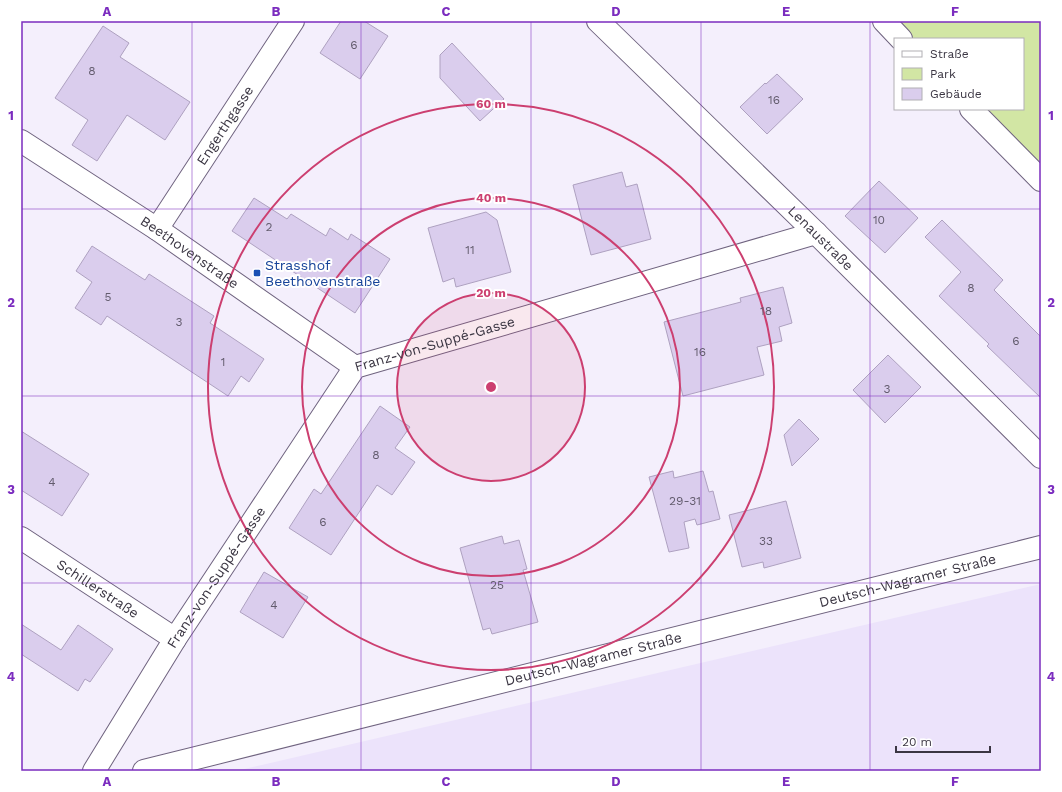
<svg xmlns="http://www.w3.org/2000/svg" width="1062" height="792" font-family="'Work Sans',sans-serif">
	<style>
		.built { fill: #ece3fb }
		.green { fill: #d2e6a4 }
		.building { fill: #dacded; stroke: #aea1c0 }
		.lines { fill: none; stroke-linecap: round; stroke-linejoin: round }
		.street-casing { stroke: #6f637f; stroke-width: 24 }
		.street { stroke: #fff; stroke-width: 22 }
		.grid { fill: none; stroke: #7b2cbf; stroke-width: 1; stroke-opacity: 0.55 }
		.ring { fill: none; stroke: #cc3f70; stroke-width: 2 }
		.transit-dot { fill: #1a4fb4; stroke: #fff; stroke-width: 1.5 }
		.labels { text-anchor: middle; stroke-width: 4; stroke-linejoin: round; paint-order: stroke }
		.number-label { font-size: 12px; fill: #635c6e }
		.street-label { font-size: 14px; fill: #3b3643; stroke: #fff }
		.transit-label { font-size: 14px; fill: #164399; stroke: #fff; text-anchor: start }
		.centre { fill: #cc3f70; stroke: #fff; stroke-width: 2 }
		.ring-label { font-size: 12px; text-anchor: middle; font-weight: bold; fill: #cc3f70; stroke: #fff; stroke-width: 4; stroke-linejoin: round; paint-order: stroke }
		.neatline { fill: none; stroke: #7b2cbf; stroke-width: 1.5 }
		.grid-label { font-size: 13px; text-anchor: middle; font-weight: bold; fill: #7b2cbf }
	</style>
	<rect width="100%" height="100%" fill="#f4effc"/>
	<path class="built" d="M1041,584V771H236Z"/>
	<path class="green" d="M886,21H1041V176L974,109H1023V39H904Z"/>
	<path class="building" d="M341,21H364L388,36L360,79L320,53Z
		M103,26L129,43L120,57L190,102L165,140L127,115L97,161L72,145L88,120L55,98Z
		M452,43L504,99L480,121L440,78V55Z
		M777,74L803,99L767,134L740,107L765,83L766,84Z
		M622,172L626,187L637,184L651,239L591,255L573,185Z
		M879,181L918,218L885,253L845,216Z
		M254,198L287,219L291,214L326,236L330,228L348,240L351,234L390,259L355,313L232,231Z
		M486,212L497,220L511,272L456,287L454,278L443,282L428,228Z
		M942,220L1003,280L994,290L1041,337V398L987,346L989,344L939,296L961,272L925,237Z
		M92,246L145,280L149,274L214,316L210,323L264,359L249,382L241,376L228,396L107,316L101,325L75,308L92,282L76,271Z
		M783,287L792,323L779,327L782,341L757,347L764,375L683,396L664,322L741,302L740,298Z
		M888,355L921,387L885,423L853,390Z
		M380,406L410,427L395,448L415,462L392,495L377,485L331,555L289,528L314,489L321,494Z
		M799,419L819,439L792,466L784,435Z
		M21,431L89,474L62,516L21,490Z
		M673,471L674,478L703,471L709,492L713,491L720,519L697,525L695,519L684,522L689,548L669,552L649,477Z
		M786,501L801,558L764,568L763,562L742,567L729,515Z
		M502,536L504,544L519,540L527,569L523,570L538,622L492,634L490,628L483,630L460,548Z
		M264,572L308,597L283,638L240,612Z
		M21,624L61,650L78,625L113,649L90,682L85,679L78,691L21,654Z"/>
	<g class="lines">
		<defs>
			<g id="street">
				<path id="s1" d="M598,21L816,233L1041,457"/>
				<path d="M884,21L901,39"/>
				<path d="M971,109L1041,180"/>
				<path id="s2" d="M21,141L157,229L355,367"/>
				<path id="s3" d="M157,229L293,21"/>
				<path id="s4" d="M21,538L175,639"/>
				<path id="s5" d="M94,771L175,639L355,367L816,233"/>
				<path id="s6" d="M144,771L1041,547"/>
			</g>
		</defs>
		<use href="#street" class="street-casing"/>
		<use href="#street" class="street"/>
	</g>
	<path class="grid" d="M192,21V771M361,21V771M531,21V771M701,21V771M870,21V771M21,209H1041M21,396H1041M21,583H1041"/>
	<circle cx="491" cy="387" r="94" fill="#cc3f70" fill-opacity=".12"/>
	<g class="ring">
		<circle cx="491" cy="387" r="94"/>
		<circle cx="491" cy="387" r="189"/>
		<circle cx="491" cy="387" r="283"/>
	</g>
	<rect class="transit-dot" x="253" y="269" width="8" height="8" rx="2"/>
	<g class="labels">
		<g class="number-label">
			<text x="354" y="49">6</text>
			<text x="92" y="75">8</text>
			<text x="774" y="104">16</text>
			<text x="879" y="224">10</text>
			<text x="269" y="231">2</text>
			<text x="470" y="254">11</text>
			<text x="971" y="292">8</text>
			<text x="108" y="301">5</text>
			<text x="766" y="315">18</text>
			<text x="179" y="326">3</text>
			<text x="1016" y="345">6</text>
			<text x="700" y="356">16</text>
			<text x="223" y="366">1</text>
			<text x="887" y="393">3</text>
			<text x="376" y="459">8</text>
			<text x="52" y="486">4</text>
			<text x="685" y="505">29-31</text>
			<text x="323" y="526">6</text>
			<text x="766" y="545">33</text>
			<text x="497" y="589">25</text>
			<text x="274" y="609">4</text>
		</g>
		<g class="street-label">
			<text dy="5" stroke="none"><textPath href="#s3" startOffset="124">Engerthgasse</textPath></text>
			<text dy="5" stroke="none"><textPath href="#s1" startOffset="311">Lenaustraße</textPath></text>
			<text dy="5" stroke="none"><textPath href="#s2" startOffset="202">Beethovenstraße</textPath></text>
			<text dy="5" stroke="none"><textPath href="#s5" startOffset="564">Franz-von-Suppé-Gasse</textPath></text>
			<text dy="5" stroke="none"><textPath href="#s5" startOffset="229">Franz-von-Suppé-Gasse</textPath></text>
			<text dy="5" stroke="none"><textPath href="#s6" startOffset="787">Deutsch-Wagramer Straße</textPath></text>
			<text dy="5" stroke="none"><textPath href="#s4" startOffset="92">Schillerstraße</textPath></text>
			<text dy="5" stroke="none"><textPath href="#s6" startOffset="463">Deutsch-Wagramer Straße</textPath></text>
		</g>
		<g class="transit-label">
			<text x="265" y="270">Strasshof<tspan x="265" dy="16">Beethovenstraße</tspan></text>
		</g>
	</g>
	<circle cx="491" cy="387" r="6" class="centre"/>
	<g class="ring-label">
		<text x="491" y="108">60 m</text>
		<text x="491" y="202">40 m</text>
		<text x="491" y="297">20 m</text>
	</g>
	<rect width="1062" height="792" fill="none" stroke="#ffffff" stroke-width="44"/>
	<rect x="894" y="38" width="130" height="72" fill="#ffffff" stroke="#b1afb4"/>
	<rect x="902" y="51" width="20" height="6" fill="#ffffff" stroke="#b1afb4"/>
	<text x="930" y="58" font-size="12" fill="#3b3643">Straße</text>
	<rect x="902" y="68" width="20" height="12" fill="#d2e6a4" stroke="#b1afb4"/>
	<text x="930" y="78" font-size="12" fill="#3b3643">Park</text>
	<rect x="902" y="88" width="20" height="12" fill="#dacded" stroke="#b1afb4"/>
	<text x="930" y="98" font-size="12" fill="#3b3643">Gebäude</text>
	<path d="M896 746v6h94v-6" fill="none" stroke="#3b3643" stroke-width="2"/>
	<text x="902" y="746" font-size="12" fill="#3b3643" stroke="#ffffff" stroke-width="3" paint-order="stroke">20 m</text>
	<rect x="22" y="22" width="1018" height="748" class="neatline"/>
	<g class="grid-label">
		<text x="107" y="16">A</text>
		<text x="276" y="16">B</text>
		<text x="446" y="16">C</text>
		<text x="616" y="16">D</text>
		<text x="786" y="16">E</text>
		<text x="955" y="16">F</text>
		<text x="11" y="120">1</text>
		<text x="1051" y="120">1</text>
		<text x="11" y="307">2</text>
		<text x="1051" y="307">2</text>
		<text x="11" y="494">3</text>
		<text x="1051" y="494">3</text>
		<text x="11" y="681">4</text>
		<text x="1051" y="681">4</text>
		<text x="107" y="786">A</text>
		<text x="276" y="786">B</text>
		<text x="446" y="786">C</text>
		<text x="616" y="786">D</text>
		<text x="786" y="786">E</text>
		<text x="955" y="786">F</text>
	</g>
</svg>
